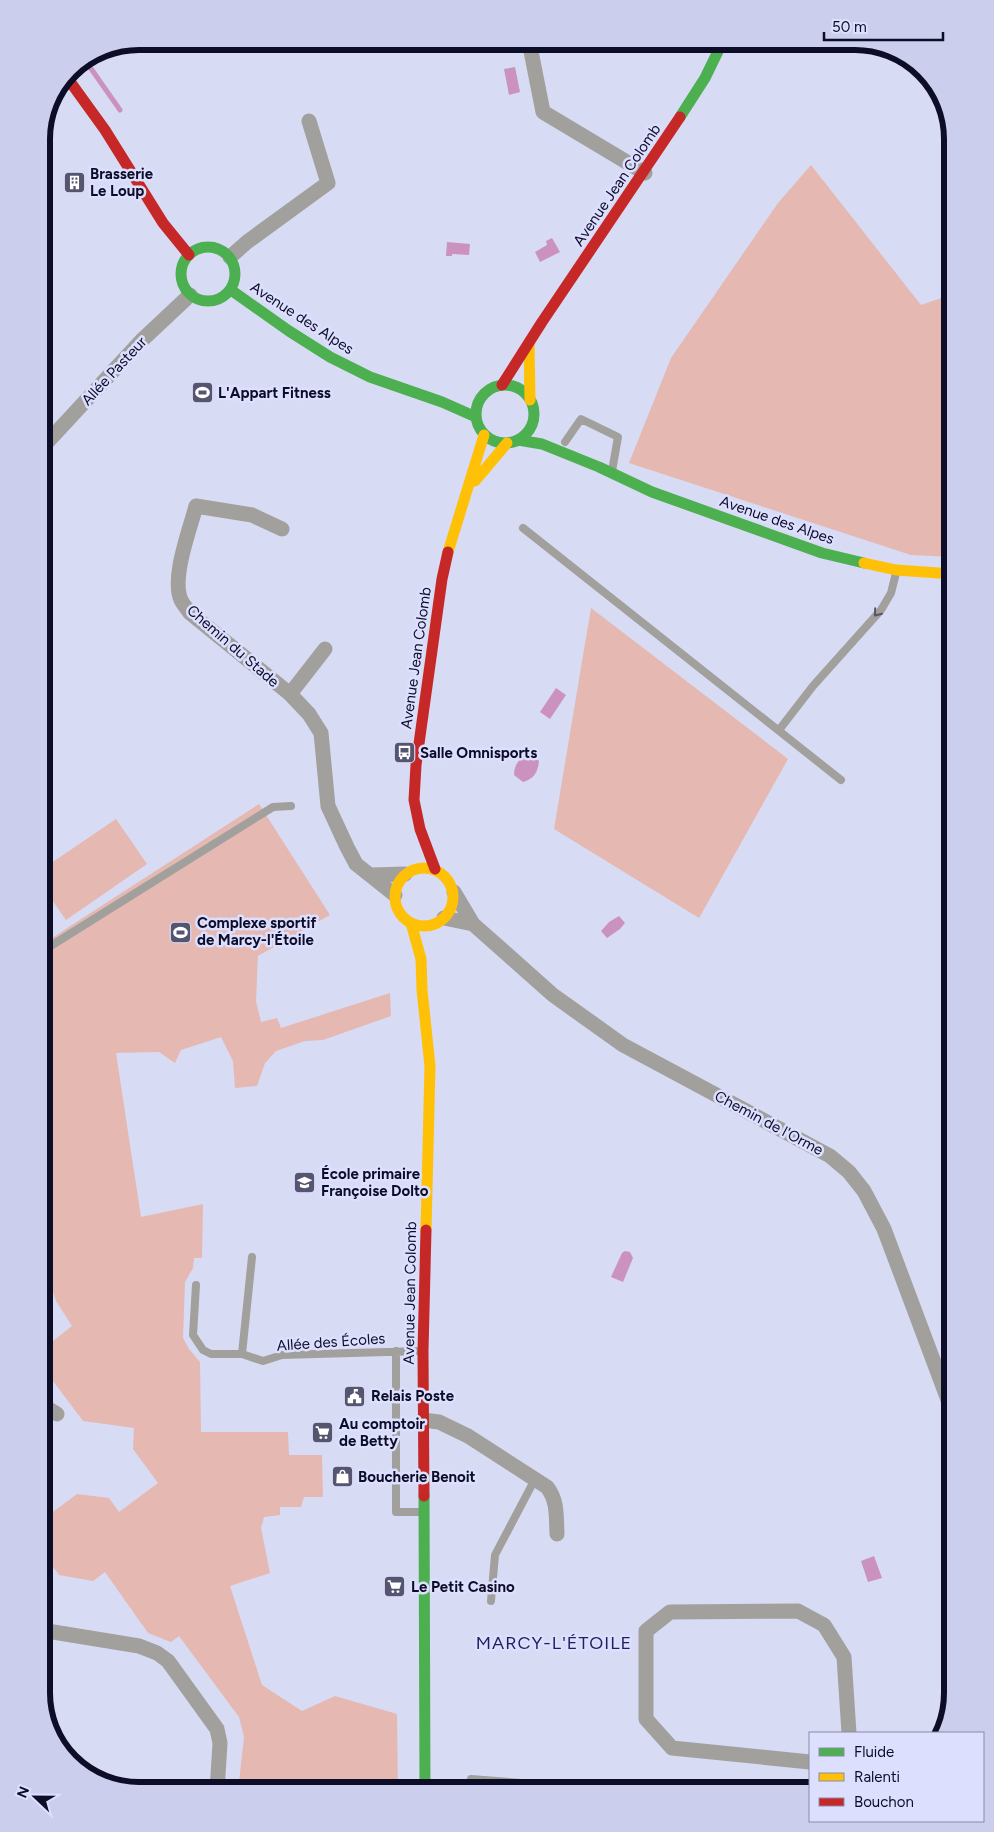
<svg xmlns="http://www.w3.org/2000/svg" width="994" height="1832" font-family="Figtree,sans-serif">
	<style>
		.green { fill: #e5b8b1 }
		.water { fill: #cb92c0 }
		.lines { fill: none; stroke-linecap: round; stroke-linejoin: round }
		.stream { stroke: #cb92c0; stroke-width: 5 }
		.lane { stroke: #a1a09d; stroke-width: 8 }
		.street { stroke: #a1a09d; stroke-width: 15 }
		.fast { stroke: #4caf50; stroke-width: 11 }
		.slow { stroke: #ffc107; stroke-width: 11 }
		.jam { stroke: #c62828; stroke-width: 11 }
		.oneway { stroke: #585662 }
		.labels { text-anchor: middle; stroke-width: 5; stroke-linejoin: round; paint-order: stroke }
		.poi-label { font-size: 15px; font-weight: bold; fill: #0e0d28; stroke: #dcdffe; text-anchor: start }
		.street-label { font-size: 15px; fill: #0e0d28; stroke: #dcdffe }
		.quarter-label { font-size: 18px; letter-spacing: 1px; fill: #231d5b; stroke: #dcdffe }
		.rim { fill: none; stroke: #0e0d28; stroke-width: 6 }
	</style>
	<rect width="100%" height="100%" fill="#d8dbf4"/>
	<path class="green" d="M811,165L921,305L953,294V557L911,555L629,463L671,358L778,203Z
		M591,608L788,759L699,918L554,829Z
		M259,804L330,915L258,956L256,1001L261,1022L277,1018L281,1028L390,993L391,1016L323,1040L305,1041L276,1051L265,1063L257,1086L235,1088L233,1061L221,1037L181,1050L175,1063L159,1052L116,1053L141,1217L203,1204L202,1258H194L193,1268L185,1282L183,1338L189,1349L200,1362L201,1432H288L289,1455H322L323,1497H304L301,1507H280V1515L264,1517L261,1528L270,1573L230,1586L262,1685L302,1711L335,1696L397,1714L398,1791H238L244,1737L239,1717L179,1636L171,1642L148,1633L105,1572L93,1581L59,1575L41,1551L46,1517L77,1494L109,1498L119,1512L158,1483L133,1449L134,1428L83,1421L53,1381L49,1380L53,1341L72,1326L56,1301L41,1253V945Z
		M116,819L147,864L66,920L41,884V870Z"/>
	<path class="water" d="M515,67L520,92L509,95L504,69Z
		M552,238L560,252L540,262L535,252L547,245L546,241Z
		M447,242L470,244L469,255L452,254V256H446Z
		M556,688L566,695L550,719L540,712Z
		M530,754L539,761C538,772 534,779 523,782L514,775C514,764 520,757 530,754Z
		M619,916L625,923L620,929L607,938L601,931L609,922Z
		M625,1251L630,1252L633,1258L623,1282L611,1277L622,1253Z
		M874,1556L882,1578L868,1582L861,1561Z"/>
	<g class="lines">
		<path class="stream" d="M85,60L120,110"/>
		<path class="lane" d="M565,442L581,419L618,437L612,471
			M523,528L841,780
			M779,730L813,686L881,610L891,593L896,573
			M41,952L273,807L291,806
			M196,1285L193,1335L203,1350L211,1354H242L263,1361L282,1355L421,1351
			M396,1351V1512H422
			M242,1354L252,1257
			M491,1601L495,1555L535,1479
			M428,1790L446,1791
			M470,1791L471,1779L560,1786V1791"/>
		<path class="street" d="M529,41L543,112L645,173
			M230,257L247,242L328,183L309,121
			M41,449L141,341L190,295
			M282,529L252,515L196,506C190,529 171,578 181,600C183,604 187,609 190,613L290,694L309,714L321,733L328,806L347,847L356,864L395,895
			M290,694L325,649
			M371,875L405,874
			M454,892L473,924L553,995L623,1045L830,1156L849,1172L864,1191L884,1229L953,1413
			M444,918L473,924
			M41,1404L57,1414
			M423,1420L439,1422L468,1436L547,1487C558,1501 556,1517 557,1534
			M41,1630L139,1646L157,1653L168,1661L217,1729L220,1743L217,1791
			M810,1762L672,1748L646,1719V1631L670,1612L798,1611L824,1625L844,1657L849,1733"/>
		<path class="fast" d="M680,117L705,78L723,41
			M181 274a27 27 0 1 1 54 0a27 27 0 1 1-54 0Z
			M231,290L289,331L330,357L370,377L442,402L476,417
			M476 414a29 29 0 1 1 58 0a29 29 0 1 1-58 0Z
			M518,440L542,444L599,467L652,492L822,553L864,563
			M424,1496L425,1791"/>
		<path class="slow" d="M529,342L530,400
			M475,481L507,443
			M448,552L484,435
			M864,563L896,570L953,574
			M395 897a29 29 0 1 1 58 0a29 29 0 1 1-58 0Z
			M411,923L421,959L422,990L430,1066L426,1230"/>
		<path class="jam" d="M66,76L105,130L163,223L189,255
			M502,385L542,322L680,117
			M435,869L420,829L414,800L416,765L442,579L448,552
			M424,1496L423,1351L426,1230"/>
	</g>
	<defs><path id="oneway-chevron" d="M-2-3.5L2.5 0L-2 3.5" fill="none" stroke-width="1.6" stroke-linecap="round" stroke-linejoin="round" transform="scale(1.25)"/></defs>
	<use class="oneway" href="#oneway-chevron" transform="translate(877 613) rotate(129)"/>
	<defs>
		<symbol id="building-square" viewBox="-11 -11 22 22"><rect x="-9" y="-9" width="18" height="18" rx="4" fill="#55556f" stroke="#dcdffe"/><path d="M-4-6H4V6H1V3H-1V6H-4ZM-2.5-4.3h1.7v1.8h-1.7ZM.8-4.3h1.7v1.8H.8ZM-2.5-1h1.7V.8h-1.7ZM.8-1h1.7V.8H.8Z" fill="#fff"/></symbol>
		<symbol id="stadium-square" viewBox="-11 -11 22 22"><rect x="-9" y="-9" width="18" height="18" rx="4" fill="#55556f" stroke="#dcdffe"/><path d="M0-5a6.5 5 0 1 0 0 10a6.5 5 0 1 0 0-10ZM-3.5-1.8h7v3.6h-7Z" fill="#fff"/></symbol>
		<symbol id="bus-square" viewBox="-11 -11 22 22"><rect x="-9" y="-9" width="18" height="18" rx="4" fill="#55556f" stroke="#dcdffe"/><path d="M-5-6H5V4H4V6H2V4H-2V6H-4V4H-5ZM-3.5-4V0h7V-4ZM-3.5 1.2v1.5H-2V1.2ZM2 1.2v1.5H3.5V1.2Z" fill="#fff"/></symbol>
		<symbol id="school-square" viewBox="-11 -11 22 22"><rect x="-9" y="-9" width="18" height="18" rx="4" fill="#55556f" stroke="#dcdffe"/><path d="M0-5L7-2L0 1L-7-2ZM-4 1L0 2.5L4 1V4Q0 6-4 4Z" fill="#fff"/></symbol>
		<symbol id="civic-square" viewBox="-11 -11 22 22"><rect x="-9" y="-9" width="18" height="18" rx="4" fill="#55556f" stroke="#dcdffe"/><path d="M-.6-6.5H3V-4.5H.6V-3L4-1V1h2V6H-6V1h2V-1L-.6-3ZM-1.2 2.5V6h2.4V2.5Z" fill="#fff"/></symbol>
		<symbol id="supermarket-square" viewBox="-11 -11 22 22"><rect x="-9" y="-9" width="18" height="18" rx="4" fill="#55556f" stroke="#dcdffe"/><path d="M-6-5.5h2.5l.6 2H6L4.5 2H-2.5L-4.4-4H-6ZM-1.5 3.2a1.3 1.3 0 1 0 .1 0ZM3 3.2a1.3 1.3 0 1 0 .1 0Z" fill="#fff"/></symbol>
		<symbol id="shop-square" viewBox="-11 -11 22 22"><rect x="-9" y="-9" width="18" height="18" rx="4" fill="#55556f" stroke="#dcdffe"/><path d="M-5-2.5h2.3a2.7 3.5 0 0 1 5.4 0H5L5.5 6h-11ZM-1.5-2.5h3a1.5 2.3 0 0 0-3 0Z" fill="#fff"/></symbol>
	</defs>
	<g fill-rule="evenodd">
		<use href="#building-square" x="62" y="170" width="25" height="25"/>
		<use href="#stadium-square" x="190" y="380" width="25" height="25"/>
		<use href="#bus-square" x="392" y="740" width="25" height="25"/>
		<use href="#stadium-square" x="168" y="920" width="25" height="25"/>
		<use href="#school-square" x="292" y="1170" width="25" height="25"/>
		<use href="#civic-square" x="342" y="1384" width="25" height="25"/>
		<use href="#supermarket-square" x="310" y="1420" width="25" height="25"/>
		<use href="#shop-square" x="330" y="1464" width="25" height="25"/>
		<use href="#supermarket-square" x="382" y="1574" width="25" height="25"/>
	</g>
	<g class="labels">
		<g class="poi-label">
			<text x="90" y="179">Brasserie<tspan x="90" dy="17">Le Loup</tspan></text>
			<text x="218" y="398">L'Appart Fitness</text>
			<text x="420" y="758">Salle Omnisports</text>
			<text x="197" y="928">Complexe sportif<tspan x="197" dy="17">de Marcy-l'Étoile</tspan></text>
			<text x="321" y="1179">École primaire<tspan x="321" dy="17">Françoise Dolto</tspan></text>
			<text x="371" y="1401">Relais Poste</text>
			<text x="339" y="1429">Au comptoir<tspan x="339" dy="17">de Betty</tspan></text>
			<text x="358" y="1482">Boucherie Benoit</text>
			<text x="411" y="1592">Le Petit Casino</text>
		</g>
		<g class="street-label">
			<text transform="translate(617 185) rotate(-56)" y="5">Avenue Jean Colomb</text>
			<text transform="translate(302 318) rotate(33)" y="5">Avenue des Alpes</text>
			<text transform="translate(114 371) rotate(-47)" y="5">Allée Pasteur</text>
			<text transform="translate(777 520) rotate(19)" y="5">Avenue des Alpes</text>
			<text transform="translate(233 646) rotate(41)" y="5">Chemin du Stade</text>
			<text transform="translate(416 658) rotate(-82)" y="5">Avenue Jean Colomb</text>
			<text transform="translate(769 1123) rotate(28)" y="5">Chemin de l'Orme</text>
			<text transform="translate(410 1293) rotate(-89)" y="5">Avenue Jean Colomb</text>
			<text transform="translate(331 1342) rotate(-4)" y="5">Allée des Écoles</text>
		</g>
		<g class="quarter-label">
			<text x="554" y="1649">MARCY-L'ÉTOILE</text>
		</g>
	</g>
	<path d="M0 0H994V1832H0ZM139 50H855A89 89 0 0 1 944 139V1693A89 89 0 0 1 855 1782H139A89 89 0 0 1 50 1693V139A89 89 0 0 1 139 50Z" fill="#ccceed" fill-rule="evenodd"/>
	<path class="rim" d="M139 50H855A89 89 0 0 1 944 139V1693A89 89 0 0 1 855 1782H139A89 89 0 0 1 50 1693V139A89 89 0 0 1 139 50Z"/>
	<rect x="809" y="1732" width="175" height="90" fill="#dcdffe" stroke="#8a8ba8"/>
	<rect x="819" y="1748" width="25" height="8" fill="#4caf50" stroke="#8a8ba8"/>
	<text x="854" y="1757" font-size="15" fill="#0e0d28">Fluide</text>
	<rect x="819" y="1773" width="25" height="8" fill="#ffc107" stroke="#8a8ba8"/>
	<text x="854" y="1782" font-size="15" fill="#0e0d28">Ralenti</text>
	<rect x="819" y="1798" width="25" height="8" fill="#c62828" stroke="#8a8ba8"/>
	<text x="854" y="1807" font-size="15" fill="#0e0d28">Bouchon</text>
	<g transform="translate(35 1797) rotate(292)" stroke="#dcdffe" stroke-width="4" paint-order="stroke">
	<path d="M0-4L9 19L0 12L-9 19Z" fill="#0e0d28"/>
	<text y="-8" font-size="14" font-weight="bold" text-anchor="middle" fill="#0e0d28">N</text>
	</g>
	<path d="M824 32v8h119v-8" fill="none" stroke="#0e0d28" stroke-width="2.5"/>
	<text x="832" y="32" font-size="15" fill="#0e0d28" stroke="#dcdffe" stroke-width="4" paint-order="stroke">50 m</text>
</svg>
